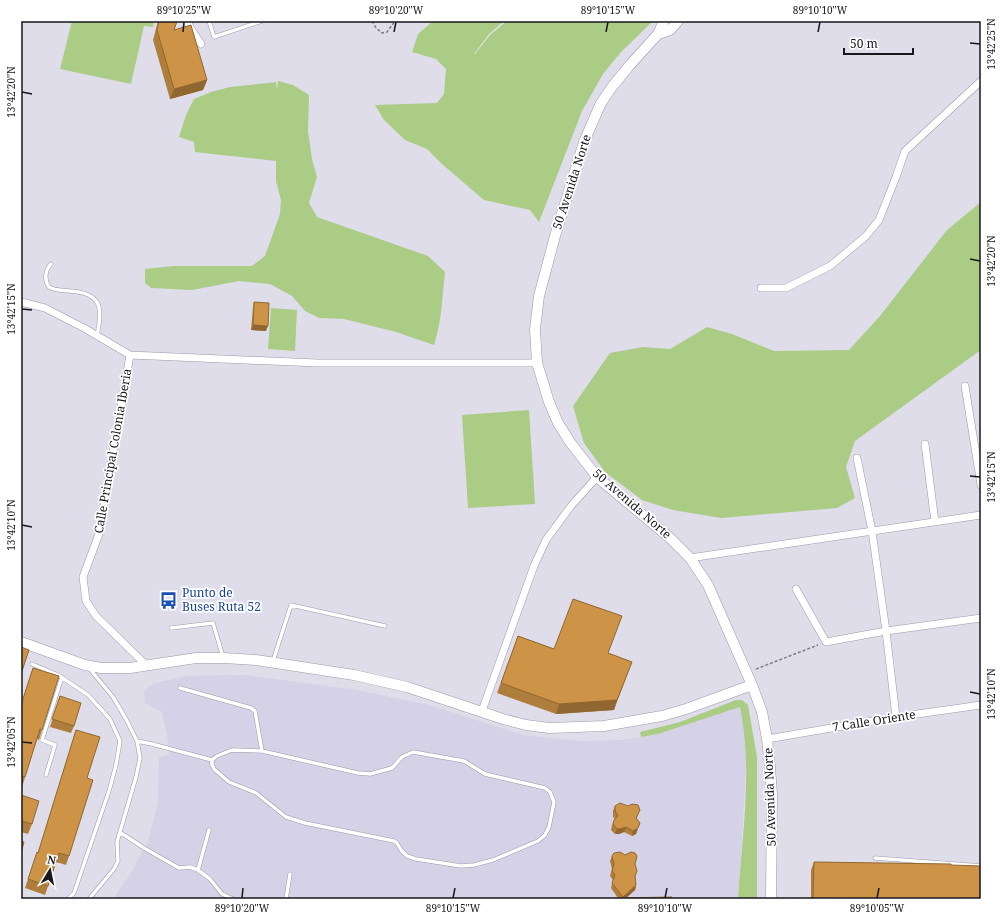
<svg xmlns="http://www.w3.org/2000/svg" width="1002" height="920" font-family="'Noto Serif',serif">
	<style>
		.built { fill: #d5d1e6 }
		.green { fill: #aacc85 }
		.lines { fill: none; stroke-linecap: round; stroke-linejoin: round }
		.lane-casing { stroke: #9b99a6; stroke-width: 4.5 }
		.street-casing { stroke: #9b99a6; stroke-width: 8 }
		.secondary-casing { stroke: #9b99a6; stroke-width: 11 }
		.path { stroke: #7d7b84; stroke-width: 1.5; stroke-dasharray: 3 2; stroke-linecap: butt }
		.lane { stroke: #fff; stroke-width: 3.5 }
		.street { stroke: #fff; stroke-width: 7 }
		.secondary { stroke: #fff; stroke-width: 10 }
		.wall { fill: #b07e3c }
		.shaded-wall { fill: #906731 }
		.building { fill: #cd9346; stroke: #906731 }
		.ticks { fill: none; stroke: #18171c; stroke-width: 1.5 }
		.labels { text-anchor: middle; stroke-width: 3.5; stroke-linejoin: round; paint-order: stroke }
		.street-label { font-size: 12px; fill: #18171c; stroke: #fff }
		.transit-label { font-size: 12px; fill: #164399; stroke: #fff; text-anchor: start }
		.neatline { fill: none; stroke: #18171c; stroke-width: 1.5 }
		.ticks-label { font-size: 10px; text-anchor: middle; fill: #18171c }
	</style>
	<rect width="100%" height="100%" fill="#dfddea"/>
	<path class="built" d="M245,675L357,690L429,705L523,735L578,741L622,740L658,734L740,707L745,732L746,761L745,789L738,899H113L131,873L148,841L153,823L158,801L159,757L169,755L167,735L162,712L145,703L144,691L152,684L187,676Z"/>
	<path class="green" d="M72,21H154L153,27L144,26L131,84L60,69Z
		M433,21H504L489,34L474,54H475L490,35L507,21H653L621,52L603,74L582,111L539,222L530,210L484,200L442,164L427,149L405,140L384,120L375,105L437,103L444,94L446,69L436,59L412,52L418,34Z
		M278,81L293,85L309,95L308,131L312,159L317,177L309,203L317,217L428,256L445,272C442,297 442,321 434,345L396,332L344,319L319,318L305,311L292,296L270,284L239,281L192,290L151,288L145,283V269L174,266H252L265,256L280,214L281,200L276,181V161L195,152L194,142L179,137L186,115L194,99L211,92L230,87L276,82L277,90Z
		M981,202V351L978,352L855,441L846,467L855,498L837,508L721,518L673,510L642,500L605,472L584,443L573,406L610,353L643,347L670,349L707,327L732,334L774,351L849,350L880,316L947,230Z
		M271,308L297,310L295,351L268,349Z
		M529,410L535,504L468,508L462,415Z
		M736,700H742L748,705L757,757V899H738C742,836 753,770 740,707L658,734L641,737L640,732L680,722Z"/>
	<g class="lines">
		<defs>
			<path id="lane" d="M209,21L214,37L262,21
				M51,264C45,270 44,280 49,287C56,291 62,290 70,291C102,293 103,308 97,335
				M171,628L213,623L223,657
				M273,661L291,605L385,626
				M32,664L58,675L88,695L110,719L120,741L116,765L109,791L74,893L68,899
				M89,668L113,697L126,719L137,741L140,758L136,777L117,842L118,861L114,869L89,899
				M180,688L251,708L255,711L262,751
				M137,741L152,744L212,760
				M232,750L262,751L358,773L370,774L392,768L402,757L413,752L464,761L485,774L545,788L550,792L554,802L549,827L545,835L538,841L493,860L474,865L461,866L416,859L407,856L401,850L397,843L394,841L305,823L286,817L256,793L229,782L214,769L212,765V760L217,756Z
				M46,775L55,745L42,740L62,677
				M121,833L144,848L179,868L190,867L198,870L210,879L222,894L233,899
				M875,858L981,866
				M198,870L209,830
				M286,899L290,874"/>
			<path id="street" d="M187,21L191,29L201,44
				M761,288H786L830,266L866,236L879,220L896,177L905,151L981,81
				M21,302L45,308L84,328L130,355L317,363H537
				M130,355L99,534L83,577L86,601L96,616L146,665
				M965,386L981,485
				M925,444L935,522
				M857,458L872,531L886,631L896,717
				M690,558L981,515
				M796,589L826,642L886,631L981,618
				M482,711L534,566L546,540L571,506L597,477
				M767,739L896,717L981,705"/>
			<path id="secondary" d="M664,21L658,34L629,66L612,87L601,103L594,119L584,142L555,236L539,296L535,329L537,363L549,402L558,423L570,442L597,477L669,537L690,558L708,585L752,685L762,712L767,739L770,767L772,794L771,899
				M658,34L670,30L678,21
				M21,642L85,665L101,668H130L196,658H224L256,660L354,675L407,687L503,719L526,725L549,728L604,726L662,716L686,709L752,685"/>
		</defs>
		<use href="#lane" class="lane-casing"/>
		<use href="#street" class="street-casing"/>
		<use href="#secondary" class="secondary-casing"/>
		<path class="path" d="M372,21L376,28L382,33L387,32L395,21
			M756,669L818,645"/>
		<use href="#lane" class="lane"/>
		<use href="#street" class="street"/>
		<use href="#secondary" class="secondary"/>
	</g>
	<path class="wall" d="M158,21H177L174,30L207,80L203,90L170,99L153,40Z
		M254,302L266,331L251,330L253,307Z
		M518,636L554,649L608,653L632,662L614,710L556,714L497,693Z
		M33,668L42,730L39,740L37,739L22,787H21V704Z
		M60,696L74,726L71,733L50,727Z
		M76,730L87,778L69,856L66,865L56,862L45,895L25,888L37,852L38,853Z
		M21,795L32,824L28,834L21,832Z
		M615,806L638,815L636,819L638,828L636,834L632,836L624,832L619,834H615L611,830L612,825L615,819L613,817V811Z
		M612,856L635,864V877L636,885L635,890L626,898L672,899H615V898H618L611,888L613,880L610,876L612,869L610,861Z
		M814,862L951,865L981,899H811V870Z"/>
	<path class="shaded-wall" d="M207,80L203,90L170,99L174,89Z
		M253,325L268,326L266,331L251,330Z
		M617,700L614,710L556,714L559,704Z
		M626,827L624,832L619,834H615L617,829Z
		M638,828L636,834L632,836L633,831Z
		M636,885L635,890L625,899H623V897Z"/>
	<path class="building" d="M159,21H177L174,30L191,25L207,80L174,89L157,30Z
		M254,302L269,303L268,326L253,325Z
		M573,599L622,616L608,653L632,662L617,700L559,704L501,683L518,636L554,649Z
		M21,647L29,650L22,671L21,670Z
		M33,668L59,676L42,730L40,729L25,777L21,776V705Z
		M60,696L81,703L74,726L52,719Z
		M76,730L100,737L87,778L93,780L69,856L59,853L48,886L28,879L37,852L38,853Z
		M21,795L39,801L32,824L21,821Z
		M620,803L628,806L632,804L638,805L640,810L636,818L640,823L638,828L633,831L626,827L620,829H617L613,824L614,820L618,816L615,811V806Z
		M21,841L24,842L21,853Z
		M620,852L625,855L631,852L635,853L637,856L635,864L637,871L635,876L636,885L623,897L612,883L615,875L612,871L614,864L612,856L614,853Z
		M814,862L951,864V865L981,866V899H813Z
		M672,897V899H615V898Z"/>
	<path class="ticks" d="M183,32L184,22M394,32L396,22M606,32L608,22M818,32L820,22M970,43L980,44M22,92L32,94M970,259L980,261M22,309L32,310M970,476L980,477M22,525L32,527M970,692L980,694M22,742L32,743M242,898L243,888M453,898L455,888M665,898L667,888M877,898L879,888"/>
	<defs>
		<symbol id="bus-bare" viewBox="-9 -9 18 18"><path d="M-5-6H5V4H4V6H2V4H-2V6H-4V4H-5ZM-3.5-4V0h7V-4ZM-3.5 1.2v1.5H-2V1.2ZM2 1.2v1.5H3.5V1.2Z" fill="#1a4fb4" stroke="#fff" stroke-width="2.5" paint-order="stroke"/></symbol>
	</defs>
	<g fill-rule="evenodd">
		<use href="#bus-bare" x="156" y="588" width="25" height="25"/>
	</g>
	<g class="labels">
		<g class="street-label">
			<text transform="translate(572 182) rotate(-72)" y="4">50 Avenida Norte</text>
			<text transform="translate(113 451) rotate(-80)" y="4">Calle Principal Colonia Iberia</text>
			<text transform="translate(632 504) rotate(41)" y="4">50 Avenida Norte</text>
			<text transform="translate(874 721) rotate(-9)" y="4">7 Calle Oriente</text>
			<text transform="translate(770 797) rotate(-92)" y="4">50 Avenida Norte</text>
		</g>
		<g class="transit-label">
			<text x="182" y="597">Punto de<tspan x="182" dy="14">Buses Ruta 52</tspan></text>
		</g>
	</g>
	<rect width="1002" height="920" fill="none" stroke="#ffffff" stroke-width="44"/>
	<g transform="translate(50 870) rotate(10)" stroke="#ffffff" stroke-width="3" paint-order="stroke">
	<path d="M0-3L7 15L0 10L-7 15Z" fill="#18171c"/>
	<text y="-6" font-size="11" font-weight="bold" text-anchor="middle" fill="#18171c">N</text>
	</g>
	<path d="M844 48v6h69v-6" fill="none" stroke="#18171c" stroke-width="2"/>
	<text x="850" y="48" font-size="12" fill="#18171c" stroke="#ffffff" stroke-width="3" paint-order="stroke">50 m</text>
	<rect x="22" y="22" width="958" height="876" class="neatline"/>
	<g class="ticks-label">
		<text x="184" y="14">89°10'25"W</text>
		<text x="396" y="14">89°10'20"W</text>
		<text x="608" y="14">89°10'15"W</text>
		<text x="820" y="14">89°10'10"W</text>
		<text transform="translate(991 44) rotate(-90)" y="4">13°42'25"N</text>
		<text transform="translate(11 92) rotate(-90)" y="4">13°42'20"N</text>
		<text transform="translate(991 261) rotate(-90)" y="4">13°42'20"N</text>
		<text transform="translate(11 309) rotate(-90)" y="4">13°42'15"N</text>
		<text transform="translate(991 477) rotate(-90)" y="4">13°42'15"N</text>
		<text transform="translate(11 525) rotate(-90)" y="4">13°42'10"N</text>
		<text transform="translate(991 694) rotate(-90)" y="4">13°42'10"N</text>
		<text transform="translate(11 742) rotate(-90)" y="4">13°42'05"N</text>
		<text x="242" y="912">89°10'20"W</text>
		<text x="453" y="912">89°10'15"W</text>
		<text x="665" y="912">89°10'10"W</text>
		<text x="877" y="912">89°10'05"W</text>
	</g>
</svg>
